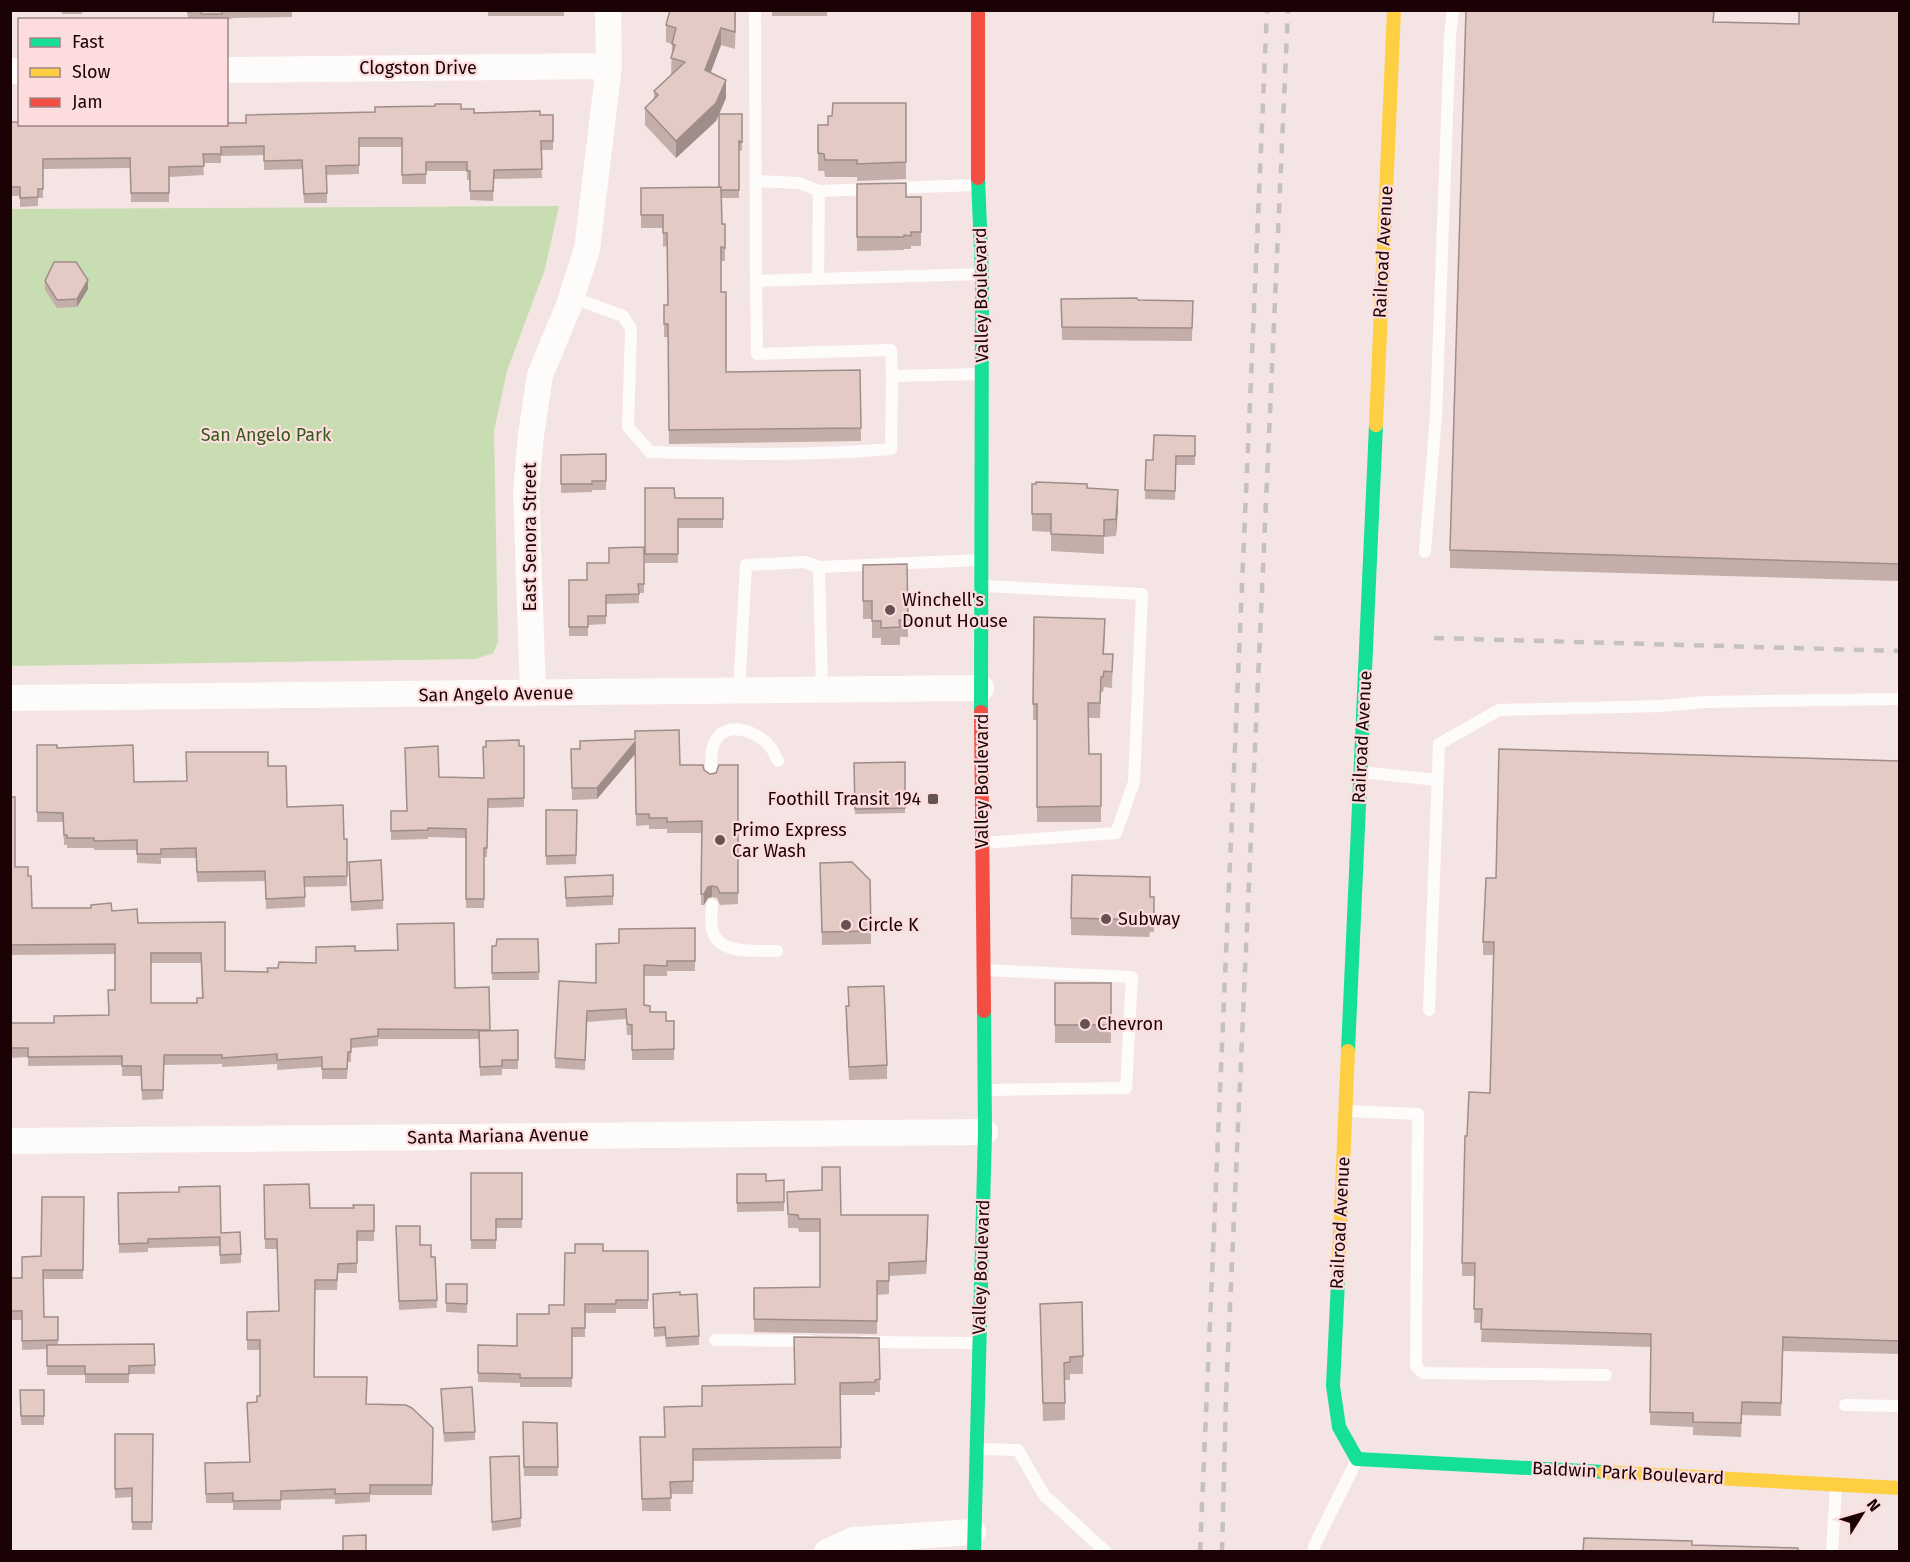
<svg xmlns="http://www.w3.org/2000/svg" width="1910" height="1562" font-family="'Fira Sans',sans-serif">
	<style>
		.green { fill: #c8deb2 }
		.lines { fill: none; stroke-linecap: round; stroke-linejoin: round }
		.lane { stroke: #fefbfb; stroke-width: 12 }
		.street { stroke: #fefbfb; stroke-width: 26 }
		.fast { stroke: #16e098; stroke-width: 14 }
		.slow { stroke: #ffcf43; stroke-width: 14 }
		.jam { stroke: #f24e42; stroke-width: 14 }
		.rail { stroke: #c6c1c1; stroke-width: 4.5; stroke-dasharray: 10 10; stroke-linecap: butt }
		.wall { fill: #c3aea9; fill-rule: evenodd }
		.shaded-wall { fill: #9f8d8a }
		.building { fill: #e3cac5; stroke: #9f8d8a; stroke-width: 1.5; fill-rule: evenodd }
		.poi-dot { fill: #675253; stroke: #fddcdd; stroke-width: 2 }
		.labels { text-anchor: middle; stroke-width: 4.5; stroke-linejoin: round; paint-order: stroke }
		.street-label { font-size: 18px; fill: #1b0305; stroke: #fddcdd }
		.park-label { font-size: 18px; fill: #325b19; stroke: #fddcdd }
		.poi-label { font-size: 18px; fill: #1b0305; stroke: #fddcdd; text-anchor: start }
	</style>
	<rect width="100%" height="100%" fill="#f5e4e4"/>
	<path class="green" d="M559,206L545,269L507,371L494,431L498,642L493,653L476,659L11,666L10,209Z"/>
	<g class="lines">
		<path class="lane" d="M755,10L756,281
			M756,181L799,183L819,191
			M890,188L977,185
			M980,274L756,281L757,354L891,350L892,376L981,374
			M818,279L819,191L872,189
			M571,297L623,316L631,329L628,427L650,452C730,454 811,456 891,449L892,376
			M1425,552L1436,415L1450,36L1453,10
			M819,567L980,560
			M982,586L1142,594L1134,782L1116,833L984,843
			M739,691L746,565L805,562L819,567L822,690
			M1361,772L1437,780
			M711,777C711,766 710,753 714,743C725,718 760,732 771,748C774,752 776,757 778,761
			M712,905C712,912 710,921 712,929C718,956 756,950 777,951
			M984,970L1132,977L1126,1088L986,1090
			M1429,1010L1439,744L1499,710L1662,706L1704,702L1900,699
			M1346,1111L1418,1114L1416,1366L1423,1373L1606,1375
			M715,1340L810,1341
			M863,1342L978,1343
			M1845,1405L1900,1406
			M978,1449L1018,1450L1044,1495L1106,1552
			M1313,1552L1315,1544L1357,1460
			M1832,1552L1836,1486"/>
		<path class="street" d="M226,70L609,66
			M10,71H20
			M533,693L526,491L531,435L540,375L569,305L587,249L609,66L608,10
			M10,698L981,688
			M10,1141L985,1132
			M827,1552L853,1540L973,1532"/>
		<path class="fast" d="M978,178L982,274L981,712
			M1348,1051L1376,425
			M1338,1281L1333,1386L1339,1427L1357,1459L1604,1472
			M974,1552L985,1132L984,1011"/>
		<path class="slow" d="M1376,425L1394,10
			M1338,1281L1348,1051
			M1604,1472L1900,1488"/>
		<path class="jam" d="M978,10V178
			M981,712L984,1011"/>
		<path class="rail" d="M1434,638L1900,651
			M1200,1552L1267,10
			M1222,1552L1226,1396L1288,10"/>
	</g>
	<path class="wall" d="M62,10H82V14H62Z
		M187,10H292V17L234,18L225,20H188Z
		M488,10H564V16H488Z
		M736,10L735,49L721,45L710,73L726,98L716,121L676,158L645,125V108L654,99V91L671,75L672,44L666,42V25Z
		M772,10H827V16H772Z
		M1899,10V581L1450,568V550L1714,22L1799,24Z
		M906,103V179L857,181V177H825L824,171H818V125H828L832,116Z
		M461,109L474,113L553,115V150H541L542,178L494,179L493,201L470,200V180H467V171H426V184H402V147H359V174L327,175V203H304L302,169L264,170V155L221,156V163H203L204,175L169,177V202H131L130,168L43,169V198H38V206L20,207V196H10V122L20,124L246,123L375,112Z
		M742,114V151L739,150V198H721L722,224H725V261H721V292L726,372L860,370L861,441L669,444L668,337H664V305H668L667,246L663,247V228H641V188L719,187Z
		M857,184L906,197H921V246H911V249H904V250L857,251Z
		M45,281L88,289L77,307L57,308L45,290Z
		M1061,299L1193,301L1192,341L1062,340Z
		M1195,436V465H1176L1175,500L1145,499L1146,460H1153Z
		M606,454V490H592V492L561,493V455Z
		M645,488L675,498H723V528H678V563H645Z
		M1087,488L1118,507L1116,536L1104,537V554L1051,551V532L1032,531V514Z
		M644,547V593H639V603L606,604V624L588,625V636H569V580H587L609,563Z
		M907,564L908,637H900V645H881V638H872V619H863V565Z
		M1034,617L1105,634L1104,654H1113L1112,688L1104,687L1103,692H1101L1100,718H1088L1089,754H1101V822H1037V720H1033Z
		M635,739L680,765L704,770L710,774L738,765V904L720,905L717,898L712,897L708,898L704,905H701L702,833H667V829H649V825L636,826L635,754L597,799L572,800L571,749H580V741Z
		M37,745L57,748L134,782L187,781L268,766L287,807L344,839H347V886L305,887V907L266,909L265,881L197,882L196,858H161V864L137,863V850H94V848H67V845H64L63,822H37Z
		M519,746H524V807L488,808L487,857H484V908H466V838L428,837V839L391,840V811H406L439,777L484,778Z
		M1899,761V1354L1783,1351L1781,1416L1742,1415L1741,1437L1693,1435V1427L1650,1425L1651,1347L1481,1342L1482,1323H1474L1475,1276H1462V1263L1467,1136L1490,1093L1494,955H1483V942L1496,878Z
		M905,762V813L855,814L854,763Z
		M10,797L15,867L28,876L32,908L112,911L138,923L225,922V971L268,972L278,968L316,963L355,951L455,988L490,1030H518V1069H502V1075L480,1076L479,1039H378V1046L351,1048V1062H348L347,1079H322V1067L277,1070V1064L222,1067V1064L164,1065L163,1099L142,1100L141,1076H122V1065L28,1066V1057L10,1058V1023H54L109,1015L115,990V954L10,955ZM151,963H201L202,998L197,1003H151Z
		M546,810H577L576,864L546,865Z
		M349,862L383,900V909L351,911Z
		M820,863L870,880L871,944L822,945Z
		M613,875V905L566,907L565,877Z
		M1150,897H1154V932H1150L1149,937L1071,935V918Z
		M695,928V971H667V976H644V1005L650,1012L666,1021H674V1060H632V1035H627L626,1019L587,1022L585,1070L555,1068V1058L619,943Z
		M538,939L539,980H492V946Z
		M1055,983H1111V1043H1055Z
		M848,987L887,1065V1079L849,1080L846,1020V1006H849Z
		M471,1173L522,1219V1228H496V1249H471Z
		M737,1174L766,1181L784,1202V1211L737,1212Z
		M264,1185L310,1208H353L374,1205V1241H357V1273H338L337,1290H315L314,1377L366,1404L433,1428L432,1495H370V1502L335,1504V1499L281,1500V1510H233V1503H206L205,1463L249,1462L257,1402L260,1396V1350H247V1312L279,1311L277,1249H265Z
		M787,1192L841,1215L928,1228L926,1274L889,1276V1294L877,1295V1334L754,1332V1288L820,1287V1232H799L798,1228H788Z
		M118,1193L221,1233L241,1254V1263L220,1264V1246L148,1248V1252L119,1253Z
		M84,1197L83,1279H44V1317H58V1345L154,1344L155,1374H129V1383H85V1375H47V1349L22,1350V1320H10V1278H22L41,1256Z
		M396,1226L431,1257L437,1300V1308L399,1310Z
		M603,1251H648V1309H616V1313H585V1337H572V1387H520V1383L478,1382V1345L517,1346L549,1314L564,1305L575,1253Z
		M446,1284H467V1313L446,1312Z
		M653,1294L680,1295L699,1336V1345L666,1347L665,1336L654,1337Z
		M1040,1304L1083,1356V1374H1070V1380H1065V1420L1043,1421Z
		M879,1338L880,1392H875V1395H840L841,1459L693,1461V1494H670L671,1511H642L640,1437H665L795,1384Z
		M441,1389L475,1432V1440L444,1442Z
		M20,1390H44V1425H21Z
		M523,1422L557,1423L558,1476H524Z
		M115,1434H153L152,1530H132V1497L115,1498Z
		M519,1456L521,1527L492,1531L490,1457Z"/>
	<path class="shaded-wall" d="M721,28V45L705,88V70Z
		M726,80V98L716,121L676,158V141Z
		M88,280V289L77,307V299Z
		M1118,490V507L1116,536V519Z
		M635,742V754L597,799V788Z
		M712,886V897L708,898L704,905V894L708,887Z
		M928,1215V1228L926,1274V1261Z"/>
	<path class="building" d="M188,10H225L222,11V14H201V11L188,12Z
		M670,10H735V32L721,28L705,70L726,80L716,103L676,141L645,108L658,95L654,91L685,62L671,58L675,45L672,44L676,28L666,25Z
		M1466,10H1714L1713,22L1799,24V10H1899V564L1450,550Z
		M833,103H906V162L857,164V160H825L824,154L818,153V125H828V116H832Z
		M435,104H461V109H474V113L540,111V115H553V141H541L542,169L494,170L493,191H470V171H467V162H426V174L402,175V138H359V165L326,166L327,193L304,194L302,160L264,161V146L221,147V154H203L204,166L169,167V193H131L130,158L43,159V189H38V197L20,198V187H10V122H20V124H226V123H246V115L375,112V107L435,106Z
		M719,114H742V142L739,141V190H721V187H719Z
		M906,183V197H921V232H911V236L904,235V237H857V184Z
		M721,187L722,224H725V248L721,247V292H726V372L860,370L861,428L669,430L668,324H664V305H668L667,233H663V215H641V188Z
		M54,262H76L88,280L77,299L57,300L45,281Z
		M1137,298L1138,300L1193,301L1192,328L1062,327L1061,299Z
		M1154,435L1195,436V456H1176L1175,491L1145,490L1146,460H1153Z
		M606,454V481H592V484H561V455Z
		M1036,482L1087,484V488L1118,490L1116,519L1104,520V536L1051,534V514H1032V484H1036Z
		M645,488H674L675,498H723V519H678V554H645Z
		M644,547V584H638L639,594L606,595V616H588V627H569V580H587V563H609V548Z
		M907,564L908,620H899L900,627L881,628V621H872V601H863V565Z
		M1034,617L1105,619L1103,654H1113L1112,672L1104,671L1103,677H1101L1100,703H1088L1089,754H1101V806L1037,807V704H1033Z
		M679,730L680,765H703L704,770L710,774L716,773L719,765H738V893H720L717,887L712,886L708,887L704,894H701L702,821L667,822V818H649V814H636L635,742L597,788H572L571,749H580V741L635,739V731Z
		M519,740V746H524V798L488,799L487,848H484V899H466V829L428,828V830L391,831V811H407L405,748L438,746L439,777L484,778L483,747H486V741Z
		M37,745H57V748L133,745L134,782L187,781L186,752H268V766H286L287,807L343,805L344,839H347V876L304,877L305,897L266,899L265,871L197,872L196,848L161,849V854H137V840L94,841V838H67V835H64L63,813L37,812Z
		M1499,749L1899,761V1341L1783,1337L1781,1403L1742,1402L1741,1423L1693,1422V1413L1650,1412L1651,1334L1481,1329L1482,1309H1474L1475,1263H1462L1465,1136H1467L1469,1092L1490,1093L1494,942H1483L1486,878H1496Z
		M905,762V808L855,809L854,763Z
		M10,797H15V867H28V876H31L32,908H91V905L111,903L112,911L137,909L138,923L225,922V971L268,972L267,968H278L279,962L316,963V947L355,946V951L398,950L397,924L454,923L455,988L489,987L490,1030L378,1029V1036L351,1039V1052H348L347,1069H322V1057L277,1060V1054L222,1058V1055H164L163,1090H142L141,1066H122V1056L28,1057V1048H10V1023H54V1016L109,1015L108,990H115V944L10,945ZM151,953H201L203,998H197V1003H151Z
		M546,810H577L576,855L546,856Z
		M381,860L383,900L351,902L349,862Z
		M852,862L870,880L871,931L822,932L820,863Z
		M613,875V896L566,898L565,877Z
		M1072,875L1150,877V897H1154V915H1150L1149,920L1071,918Z
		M695,928V961H667V966L644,965V1005L650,1006V1012H666V1021H674V1049L632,1050V1025L627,1024L626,1009L587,1011L585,1060L555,1058L559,981L596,983V944L619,943V929Z
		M497,939H538L539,972L492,973V946H496Z
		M1055,983H1111V1025H1055Z
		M884,986L887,1065L849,1067L846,1006H849L848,987Z
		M518,1030V1060H502V1066L480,1067L479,1031Z
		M822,1167H840L841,1215H928L926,1261L889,1263V1281H877V1321L754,1319V1288L820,1287V1219H799L798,1215L788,1214L787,1192L822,1190Z
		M471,1173H522V1219H496V1240H471Z
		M737,1174H766V1181L784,1180V1202L737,1203Z
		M309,1184L310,1208H354L353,1205H374V1231H357V1263L338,1264L337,1280H315L314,1377H367L366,1404L406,1405L412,1408L433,1428L432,1485H370V1493L335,1494V1489L281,1491V1500L233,1501V1493L206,1494L205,1463L250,1462L247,1403L257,1402V1396H260V1340H247V1312L279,1311L277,1239H265L264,1185Z
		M220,1186L221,1233L240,1232L241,1254L220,1255V1237L148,1239V1243L119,1244L118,1193L179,1192V1187Z
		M42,1197H84L83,1270H43L44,1317H58V1340L22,1341V1311H10V1278H22V1257L41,1256Z
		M396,1226H420V1245H431V1257H435L437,1300L399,1301Z
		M575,1244H603V1251H648V1300H616V1304H585V1328H572V1378H520V1374L478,1373V1345L517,1346V1314H549V1305H564L565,1253H575Z
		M446,1284H467V1304L446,1303Z
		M680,1292V1295L697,1294L699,1336L666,1338L665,1327L654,1328L653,1294Z
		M1082,1302L1083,1356L1070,1357V1362L1064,1363L1065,1403H1043L1040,1304Z
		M794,1337L879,1338L880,1379L875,1380V1382L840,1383L841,1447L693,1449V1481L670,1482L671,1498L642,1499L640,1437H665L664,1407L702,1406V1386L795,1384Z
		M154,1344L155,1365L129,1366V1374H85V1366H47V1345Z
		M472,1387L475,1432L444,1433L441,1389Z
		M20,1390H44V1416H21Z
		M523,1422L557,1423L558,1467H524Z
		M115,1434H153L152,1522H132V1488L115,1489Z
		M519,1456L521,1518L492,1522L490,1457Z
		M366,1535V1551H343V1536Z
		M1584,1538L1692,1541V1545L1798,1548V1551H1813H1583Z"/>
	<g class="poi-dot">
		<circle cx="890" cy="610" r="6"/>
		<rect x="927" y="793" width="12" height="12" rx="3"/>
		<circle cx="720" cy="840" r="6"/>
		<circle cx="1106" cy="919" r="6"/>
		<circle cx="846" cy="925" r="6"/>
		<circle cx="1085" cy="1024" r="6"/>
	</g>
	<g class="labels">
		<g class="street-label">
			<text x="418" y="74">Clogston Drive</text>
			<text transform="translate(1383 252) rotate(-87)" y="6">Railroad Avenue</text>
			<text transform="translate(981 295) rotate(-91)" y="6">Valley Boulevard</text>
			<text transform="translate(530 537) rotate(-90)" y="6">East Senora Street</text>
			<text transform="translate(496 694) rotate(-1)" y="6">San Angelo Avenue</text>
			<text transform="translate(1362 737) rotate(-87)" y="6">Railroad Avenue</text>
			<text transform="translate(982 781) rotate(-90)" y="6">Valley Boulevard</text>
			<text transform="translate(498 1136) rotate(-1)" y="6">Santa Mariana Avenue</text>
			<text transform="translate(1340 1223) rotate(-87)" y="6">Railroad Avenue</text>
			<text transform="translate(981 1267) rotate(-88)" y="6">Valley Boulevard</text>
			<text transform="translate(1628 1473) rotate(3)" y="6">Baldwin Park Boulevard</text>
		</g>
		<g class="park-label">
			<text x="266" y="441">San Angelo Park</text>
		</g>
		<g class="poi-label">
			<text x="902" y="606">Winchell's<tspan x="902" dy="21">Donut House</tspan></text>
			<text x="921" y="805" text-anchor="end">Foothill Transit 194</text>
			<text x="732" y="836">Primo Express<tspan x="732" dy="21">Car Wash</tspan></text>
			<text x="1118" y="925">Subway</text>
			<text x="858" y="931">Circle K</text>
			<text x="1097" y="1030">Chevron</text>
		</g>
	</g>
	<rect width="1910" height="1562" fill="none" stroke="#1b0305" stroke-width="24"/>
	<rect x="18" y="18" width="210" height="108" fill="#fddcdd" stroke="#a38587" stroke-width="1.5"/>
	<rect x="30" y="38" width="30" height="9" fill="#16e098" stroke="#a38587" stroke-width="1.5"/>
	<text x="72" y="48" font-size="18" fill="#1b0305">Fast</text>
	<rect x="30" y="68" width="30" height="9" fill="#ffcf43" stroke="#a38587" stroke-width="1.5"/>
	<text x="72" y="78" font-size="18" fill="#1b0305">Slow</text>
	<rect x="30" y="98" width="30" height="9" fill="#f24e42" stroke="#a38587" stroke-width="1.5"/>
	<text x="72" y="108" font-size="18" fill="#1b0305">Jam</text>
	<g transform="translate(1862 1514) rotate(53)" stroke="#fddcdd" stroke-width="4.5" paint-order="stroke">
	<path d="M0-4.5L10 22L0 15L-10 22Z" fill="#1b0305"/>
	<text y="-9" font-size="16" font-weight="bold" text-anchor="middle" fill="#1b0305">N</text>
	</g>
</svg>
